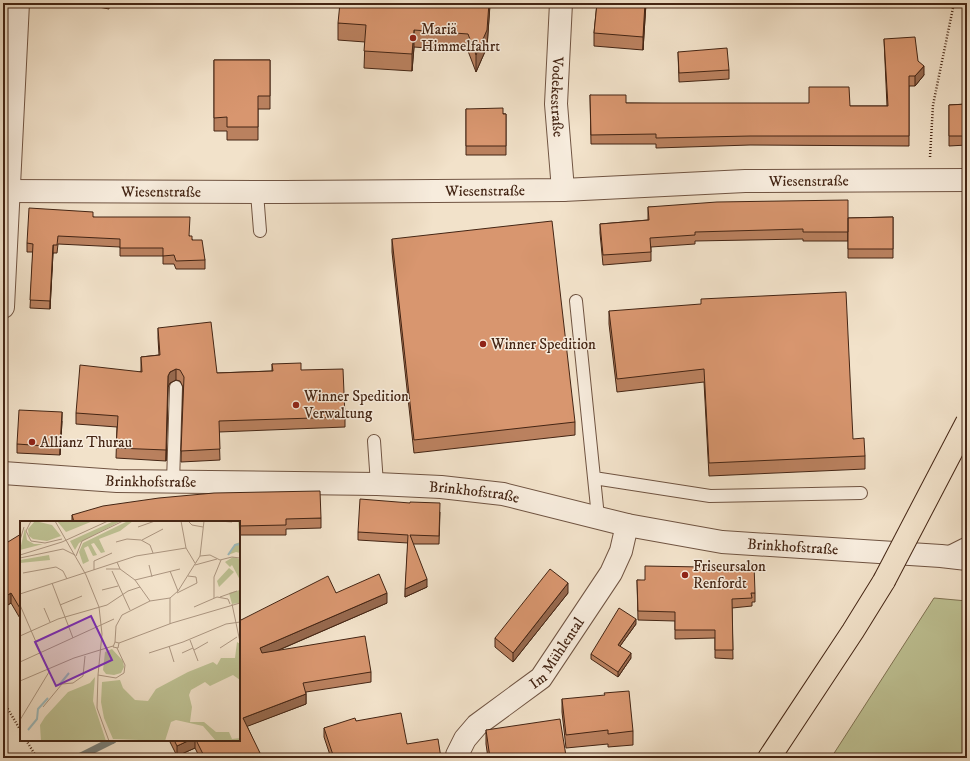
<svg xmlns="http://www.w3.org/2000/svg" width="970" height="761" font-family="'IM FELL DW Pica',serif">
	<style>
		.green { fill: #bec294; stroke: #817454 }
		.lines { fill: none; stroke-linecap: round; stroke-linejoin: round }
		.stream { stroke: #7a807b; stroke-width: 7 }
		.service-casing { stroke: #705442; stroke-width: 14 }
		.minor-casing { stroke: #705442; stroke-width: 24 }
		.motorway-casing { stroke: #442514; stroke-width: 24 }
		.path { stroke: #442514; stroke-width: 2.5; stroke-dasharray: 1 2; stroke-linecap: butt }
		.service { stroke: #f7ecdd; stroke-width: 12 }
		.minor { stroke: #f7ecdd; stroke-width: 22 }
		.motorway { stroke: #f2e2ca; stroke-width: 22 }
		.motorway-bridge-casing { stroke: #442514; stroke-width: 24; stroke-linecap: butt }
		.motorway-bridge { stroke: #f2e2ca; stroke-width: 22 }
		.wall { fill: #ba815f; stroke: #442514 }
		.shaded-wall { fill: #97694e; stroke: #442514 }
		.building { fill: #d8966f; stroke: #442514 }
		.poi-dot { fill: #8f2418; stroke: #f7ecdd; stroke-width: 1.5 }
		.labels { text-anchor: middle; stroke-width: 3; stroke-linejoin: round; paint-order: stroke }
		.poi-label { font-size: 15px; fill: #442514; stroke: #f7ecdd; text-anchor: start }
		.street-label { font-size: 15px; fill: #442514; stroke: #f7ecdd }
		.inset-river { fill: none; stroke: #9ebcbf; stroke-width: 2 }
		.inset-road { fill: none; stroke: #ac9681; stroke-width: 1 }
		.view { fill: #7b2cbf; fill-opacity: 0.15; stroke: #7b2cbf; stroke-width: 2 }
		.inset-edge { fill: none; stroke: #442514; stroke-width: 2 }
	</style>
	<rect width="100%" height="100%" fill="#f2e2ca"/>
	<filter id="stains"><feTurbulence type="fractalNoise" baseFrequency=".005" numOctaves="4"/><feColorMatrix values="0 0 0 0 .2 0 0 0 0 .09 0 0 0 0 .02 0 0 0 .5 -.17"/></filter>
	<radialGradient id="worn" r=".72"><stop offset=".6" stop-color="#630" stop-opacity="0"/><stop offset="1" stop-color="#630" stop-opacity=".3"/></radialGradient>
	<path class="green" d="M934,598L967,601V758H831Z"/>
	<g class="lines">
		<path class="stream" d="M81,756L113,740"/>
		<defs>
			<path id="service" d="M257,193L260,231
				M576,301L598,517
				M374,441L377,484
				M594,478L710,496L861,493
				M173,482L176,387
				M945,554L967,543"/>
			<g id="minor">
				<path id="s1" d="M561,3L556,104L563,190"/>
				<path id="s2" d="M3,191L284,192L563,190L745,181L967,180"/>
				<path d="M3,307L18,3"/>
				<path id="s3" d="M3,473L117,481L377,484L441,487L503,494L627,525L722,542L941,556L967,559"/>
				<path id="s4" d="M457,758V755L465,739L477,725L541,678L611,573L621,551L627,525"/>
			</g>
			<path id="motorway" d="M769,758L853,631L884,581"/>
		</defs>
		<use href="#service" class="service-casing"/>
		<use href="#minor" class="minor-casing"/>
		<use href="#motorway" class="motorway-casing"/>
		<path class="path" d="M930,157L933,105L954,3
			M3,701L21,731
			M26,740L37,758"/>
		<use href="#service" class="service"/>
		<use href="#minor" class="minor"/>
		<use href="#motorway" class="motorway"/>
		<defs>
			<path id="motorway-bridge" d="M884,581L967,422"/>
		</defs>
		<use href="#motorway-bridge" class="motorway-bridge-casing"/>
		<use href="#motorway-bridge" class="motorway-bridge"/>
	</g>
	<path class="wall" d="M78,3H109V9Z
		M490,3L487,47L476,72L468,51L414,47L412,71L364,68L365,42L338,40V23Z
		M597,3H646L643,50L594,46V33Z
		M884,39L918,61L924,75L915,86H909V146L750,145L656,148V144H591L590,95L626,103L850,106H887Z
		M678,52L729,70V79L679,82Z
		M214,60H270V109H258V140H227V131H214Z
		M967,104V145L949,146V105Z
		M466,109L506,114V155H466Z
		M648,207L848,218L893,217V258H848V219V241H803V239L695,241V244L651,247V261L603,265L600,233V224L648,220Z
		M93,217L190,236L205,260V269H176L174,264H163V256H120V247L58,244L57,253H53L50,309L30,308L33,252H27V243Z
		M392,239L575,422V435L414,453L392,252Z
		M609,311L853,439L865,456V469L709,476L704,382L617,392L609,324Z
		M158,328L217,373L272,371V364L301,370L345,417V427L219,432L220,460L181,462L183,387L180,381L176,380L170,383L168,387L166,461L116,458L117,427L76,424V413L141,371V357L159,355L158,338Z
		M62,421L60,455L17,453V444Z
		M440,512L439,544H413L427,587L405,597L408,543L358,540V532Z
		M72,515L321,518V528L286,529V535H239V522H72Z
		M21,534V620L11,603L3,608Z
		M637,580L755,593V602H752V606L732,608L733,659L715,658V638L675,639V621L638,620Z
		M336,593L387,603L279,650L371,672V682L306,692V704L247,726L261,758H200L195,748L177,756L169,740H239V621Z
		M568,593L513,662L495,647V638Z
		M636,624L620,646L631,658L618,677L591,659V654Z
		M562,699L633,731V745L608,747V744L566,748L562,712Z
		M356,721L407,744L441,758H331L324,737V728Z
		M486,730L566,756V758H488L486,744Z"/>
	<path class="shaded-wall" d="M489,3H490V5L487,47L476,72V55Z
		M645,3H646L643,50V37Z
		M414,30V47L412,71V54Z
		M924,66V75L915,86V76Z
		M53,245V253L50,309V301Z
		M176,369V380L170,383L168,387L166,461L168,376L170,372Z
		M62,412V421L60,455V447Z
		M427,579V587L405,597V589Z
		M568,583V593L513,662V653Z
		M11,593V603L3,608V598Z
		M387,593V603L260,658V648Z
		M636,619V624L618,649V645Z
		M631,653V658L618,677V672Z
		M306,694V704L243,728V718Z
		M190,740H195V748L177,756V746Z
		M261,755V758H254Z"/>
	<path class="building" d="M340,3H489L487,30L476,55L468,34L414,30L412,54L364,51L366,25L338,23Z
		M597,3H645L643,37L594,33Z
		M915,37L918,61L924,66L915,76H909V136H750L656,138V134L591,135L590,95H626V103H809V87H849L850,106H888L884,39Z
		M727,48L729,70L679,73L678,52Z
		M214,60H270V96H258V127H227V117L214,118Z
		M967,104V136H949V105Z
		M503,108V114H506V146H466V109Z
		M848,200V232H803V229L695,232V235L650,238L651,252L603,255L600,224L649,220L648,207L717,202Z
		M29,208L93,212V217H190L189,236H192V240H202L205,260L176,261L174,255L163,256V248H120V239L58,236L57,245H53L50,301L30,300L33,244L27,243Z
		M893,217V249H848V218Z
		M552,221L575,422L414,440L392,239Z
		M846,292L853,439L864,438L865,456L709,463L704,369L617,379L609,311L701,304V299Z
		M211,322L217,373L273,371L272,364L301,363V370L343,369L345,417L219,421L220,449L181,451L184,377L180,370L176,369L170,372L168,376L166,450L116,448L118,416L76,413L80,365L142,372L141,357L160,355L158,328Z
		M19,410L62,412L60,447L17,444Z
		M320,491L321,518L286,519V525L239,526V522H74L72,515L103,506L159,498L214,493Z
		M360,499L410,503V502L440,503L439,536L410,535L427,579L405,589L408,535L358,532Z
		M21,534V610L11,593L3,598V545Z
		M754,564L755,593H751L752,598L732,599L733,650H715V630H675V612L638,611L637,580H645V566L703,567Z
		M550,569L568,583L513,653L495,638Z
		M379,574L387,593L260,648L262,653L365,636L371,672L303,683L306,694L243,718L261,755L254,758H205L196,740H239V621L328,576L336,593Z
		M619,608L636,619L618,645L631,653L618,672L591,654Z
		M629,691L633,731L608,734V730L566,735L562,699L605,695L604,693Z
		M401,713L407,744L438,739L441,758H334L324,728L355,718L356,721Z
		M560,719L566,756L553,758H490L486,730Z
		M174,740H190L177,746Z"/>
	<g class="poi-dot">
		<circle cx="413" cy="38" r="4"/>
		<circle cx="483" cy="344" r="4"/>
		<circle cx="296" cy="405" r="4"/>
		<circle cx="32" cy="442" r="4"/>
		<circle cx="685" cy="575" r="4"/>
	</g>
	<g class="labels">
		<g class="poi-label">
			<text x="421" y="34">Mariä<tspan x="421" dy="17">Himmelfahrt</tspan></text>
			<text x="491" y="349">Winner Spedition</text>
			<text x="304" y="401">Winner Spedition<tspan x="304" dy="17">Verwaltung</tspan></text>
			<text x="40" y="447">Allianz Thurau</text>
			<text x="693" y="571">Friseursalon<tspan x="693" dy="17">Renfordt</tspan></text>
		</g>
		<g class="street-label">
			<text dy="5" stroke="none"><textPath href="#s1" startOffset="94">Vodekestraße</textPath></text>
			<text dy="5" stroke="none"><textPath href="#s2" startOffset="806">Wiesenstraße</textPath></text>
			<text dy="5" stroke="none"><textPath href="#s2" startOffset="482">Wiesenstraße</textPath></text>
			<text dy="5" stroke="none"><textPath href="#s2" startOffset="158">Wiesenstraße</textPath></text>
			<text dy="5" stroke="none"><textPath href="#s3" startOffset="148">Brinkhofstraße</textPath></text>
			<text dy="5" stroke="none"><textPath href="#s3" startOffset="472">Brinkhofstraße</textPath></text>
			<text dy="5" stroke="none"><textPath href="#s3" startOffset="796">Brinkhofstraße</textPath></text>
			<text dy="5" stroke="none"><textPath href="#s4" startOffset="148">Im Mühlental</textPath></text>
		</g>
	</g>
	<g transform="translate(20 521)">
		<rect width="220" height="220" fill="#f2e2ca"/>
		<path d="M15,0L32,4L41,15L27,20L13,18L9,15L8,8ZM37,0H73L46,11ZM94,0H101L59,22L55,29L50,20ZM108,0H113L100,10L79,18L85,31L81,32L74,22L71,23L77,34L73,35L68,25L64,27L69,40L63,43L59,31L63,22ZM218,0H220V32L216,31L208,34L215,23L220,21ZM5,7L7,19L14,23H23L0,29ZM29,34L30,39L0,42V39ZM213,36L220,38V59L212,44L210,46L205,41ZM209,47L214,51L199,66L197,60ZM220,69V82L212,83L209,72ZM217,121L220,123V159L213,154L190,165L185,161L171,169L169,174L172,186L170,201H184L196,211H209L212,218L220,217V220H196L183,205L156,199L151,201L145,220L93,218L84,197L81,181L82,161L100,159L103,167L115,179L128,180L136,168L168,151L193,141L197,144L201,137H215ZM92,128L103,140L104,146L101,152L94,154L86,153L83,149L85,131ZM75,156L73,180L86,220H21L20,204L25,196L48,171L70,162Z" fill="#bec294"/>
		<path class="inset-river" d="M208,34L215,24L220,23M40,163L49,152M8,209L17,198L18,188L28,177"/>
		<path class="inset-road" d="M11,0L6,10L11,20L25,22L42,18M35,0L66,54L79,86L82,113L78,154M161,0L166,27L175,42M168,0L172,4L183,6M199,0L212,1M118,6L135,0M0,19L4,6M122,19L143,8M96,21L107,18L121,19L130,24L133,32M0,34L42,21L88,0M56,35L62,20L103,0M180,35L190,34L200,39L212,36L220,37M0,37L43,28L55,34M97,41L100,48L115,59L130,80M129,44L132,56M175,44L197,38M86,48H100M74,49V40L92,32M92,50L110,89M150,50L158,70M3,52L36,46L43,50L47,58M115,59L160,48M32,62L53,117M82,69L98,65M157,72L177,62L176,56L168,55M0,73L116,35L166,27M200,76L217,70M194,77V56L201,39M212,83L220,121M0,84L29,151L0,199M40,84L62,75M174,86L197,76L208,78L210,83M24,87L30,101M150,103V77M0,115L38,98L87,84L108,70L120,66M170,119L178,140M95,121L96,105L102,94L130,80L150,77L158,70L180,35L184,0M99,122L98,127L93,126L95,121L99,122L152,102L220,82M149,125L154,141M200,127L217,116M174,129L188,121M129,132L163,121L206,103L220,101M162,132L173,127M0,141L94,98M78,154L96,157L104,152L105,144L97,127M78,154L77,187L89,220M0,160L54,137L93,125M23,186L42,163L53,162L63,155L65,135"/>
		<path class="view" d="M71,95L92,139L36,165L15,121Z"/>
		<rect width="220" height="220" class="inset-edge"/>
	</g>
	<rect width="970" height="761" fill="none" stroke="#f2e2ca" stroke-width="16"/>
	<rect x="4" y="4" width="962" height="753" fill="none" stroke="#442514" stroke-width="2"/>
	<rect x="8" y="8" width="954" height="745" fill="none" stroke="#442514"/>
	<rect width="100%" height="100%" filter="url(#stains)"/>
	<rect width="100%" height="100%" fill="url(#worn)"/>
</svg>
